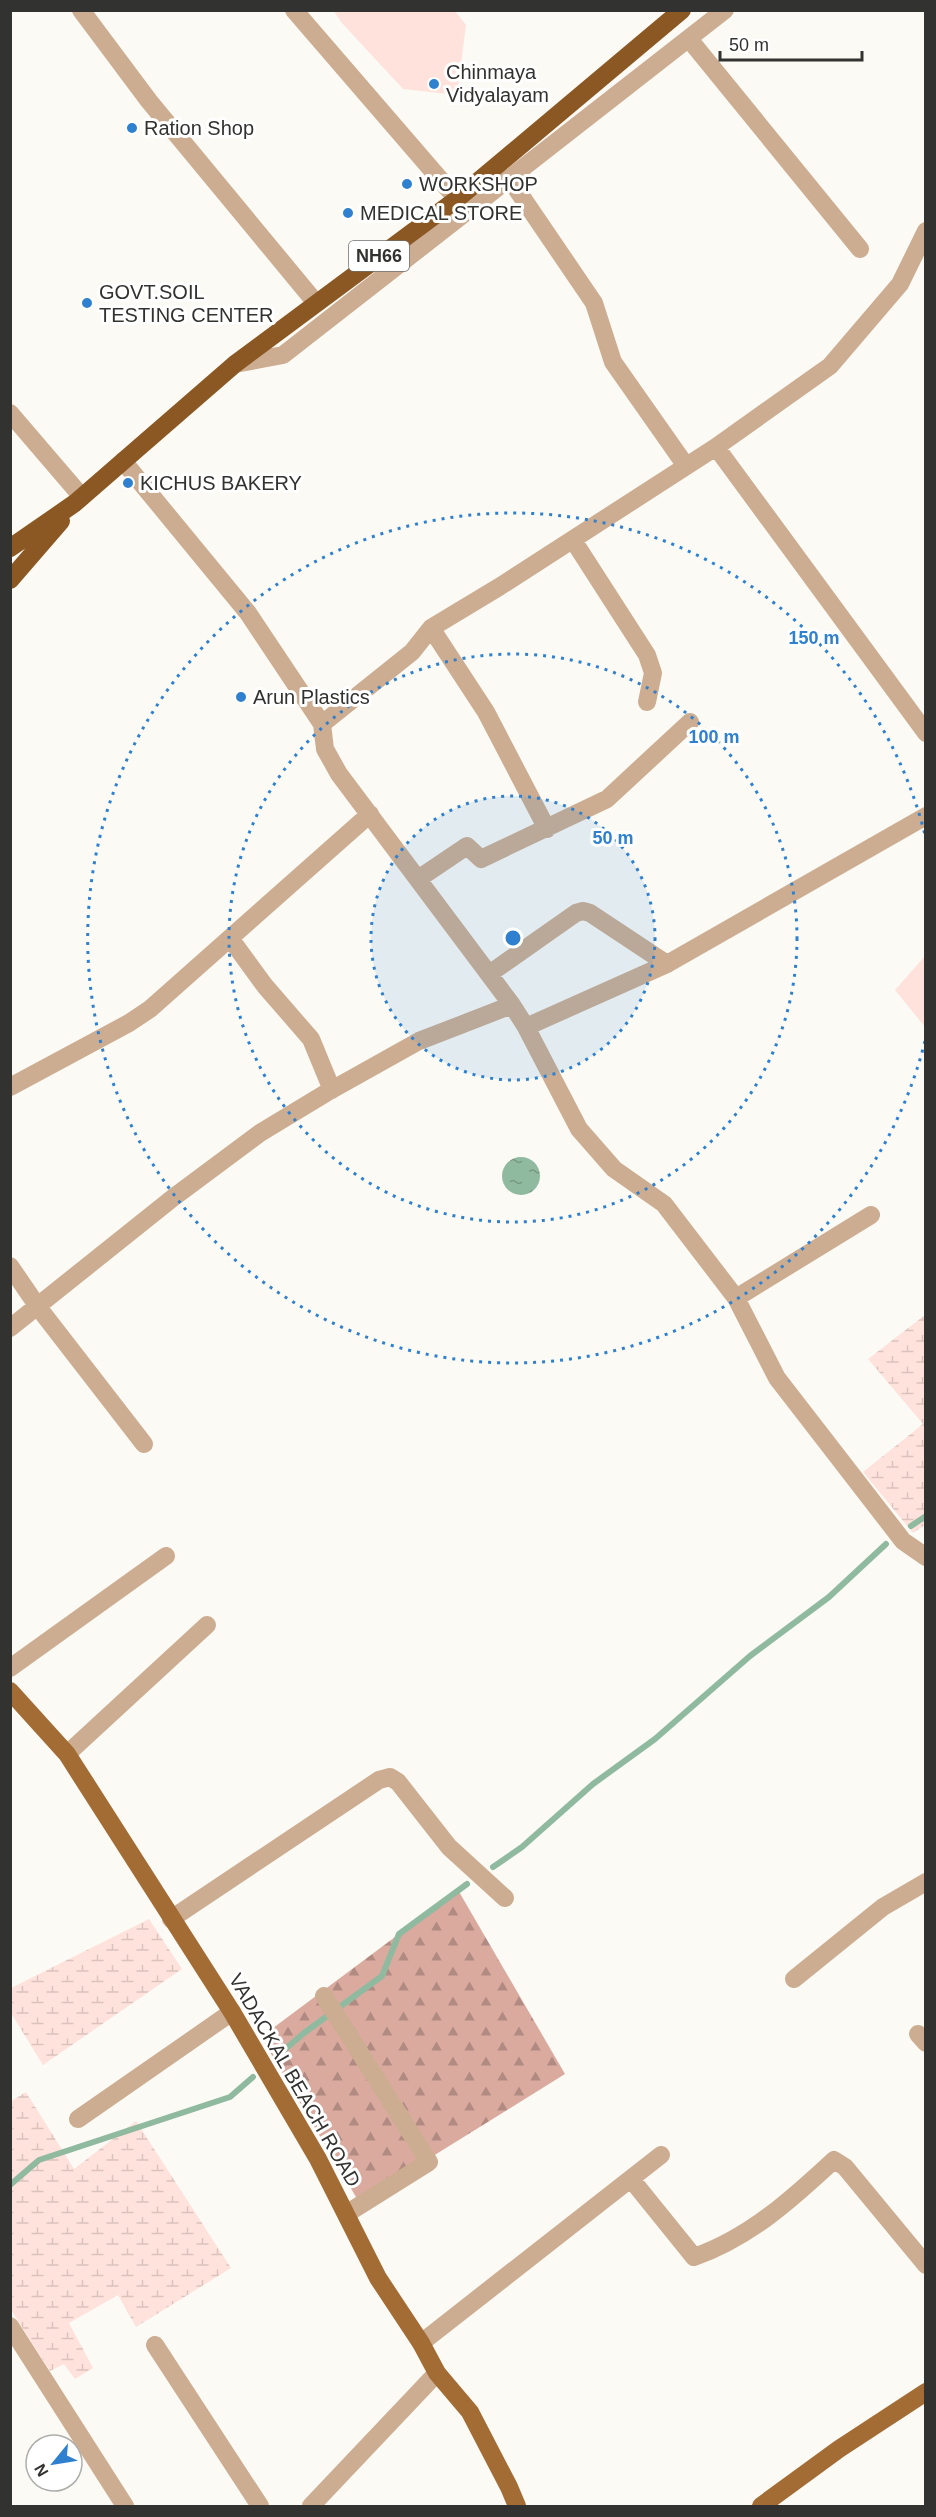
<svg xmlns="http://www.w3.org/2000/svg" width="936" height="2517" font-family="Arial,sans-serif">
	<style>
		.forest { fill: url(#forest-firs) }
		.wetland { fill: url(#wetland-marsh) }
		.green { fill: #ffe2dc }
		.water { fill: url(#water-ripples) }
		.lines { fill: none; stroke-linecap: round; stroke-linejoin: round }
		.stream { stroke: #90baa0; stroke-width: 6 }
		.minor { stroke: #cdad91; stroke-width: 18 }
		.major { stroke: #a36c34; stroke-width: 18 }
		.highway { stroke: #8b5823; stroke-width: 18 }
		.ring { fill: none; stroke: #2f80cf; stroke-width: 3; stroke-dasharray: 3 6 }
		.poi-dot { fill: #2f80cf; stroke: #fff; stroke-width: 2 }
		.labels { text-anchor: middle; stroke-width: 6; stroke-linejoin: round; paint-order: stroke }
		.shield { fill: #fff; stroke: #70706e; stroke-width: 1.5 }
		.shield-label { font-size: 18px; font-weight: bold; fill: #323230 }
		.poi-label { font-size: 20px; fill: #323230; stroke: #fff; text-anchor: start }
		.street-label { font-size: 20px; fill: #323230; stroke: #fff }
		.centre { fill: #2f80cf; stroke: #fff; stroke-width: 3 }
		.ring-label { font-size: 18px; text-anchor: middle; font-weight: bold; fill: #2f80cf; stroke: #fff; stroke-width: 6; stroke-linejoin: round; paint-order: stroke }
	</style>
	<defs>
		<pattern id="forest-firs" width="22" height="20" patternUnits="userSpaceOnUse" patternTransform="scale(1.5)"><rect width="22" height="20" fill="#daaa9f"/><path d="M5 1l3.5 6h-7zM16 11l3.5 6h-7z" fill="#b18b82"/></pattern>
		<pattern id="wetland-marsh" width="20" height="14" patternUnits="userSpaceOnUse" patternTransform="scale(1.5)"><rect width="20" height="14" fill="#ffe2dc"/><path d="M1 5h8M5 5V1M11 12h8M15 12V8" fill="none" stroke="#dbc2bd"/></pattern>
		<pattern id="water-ripples" width="26" height="14" patternUnits="userSpaceOnUse" patternTransform="scale(1.5)"><rect width="26" height="14" fill="#90baa0"/><path d="M2 4q2-2 4 0t4 0M15 11q2-2 4 0t4 0" fill="none" stroke="#769883"/></pattern>
	</defs>
	<rect width="100%" height="100%" fill="#fbfaf5"/>
	<path class="forest" d="M458,1890L565,2074L359,2202L261,2037Z"/>
	<path class="wetland" d="M925,1315V1525L913,1533L863,1472L923,1424L868,1359Z
		M149,1919L182,1969L43,2065L11,2013V1988Z
		M26,2092L74,2169L136,2121L231,2268L136,2327L118,2295L69,2323L93,2368L75,2379L64,2364L50,2371L11,2310L10,2102Z"/>
	<path class="green" d="M334,11H455L466,25L457,95L403,89L341,22Z
		M925,956V1027L895,990Z"/>
	<path class="water" d="M502 1176a19 19 0 1 1 38 0a19 19 0 1 1-38 0Z"/>
	<g class="lines">
		<path class="stream" d="M911,1526L926,1516
			M493,1867L522,1847L593,1784L655,1739L750,1656L829,1597L886,1544
			M276,2057L304,2033L382,1976L399,1934L467,1884
			M10,2185L39,2160L230,2097L253,2077"/>
		<path class="minor" d="M81,10L149,101L316,303
			M294,10L457,199
			M689,39L860,249
			M509,178L594,303L613,362L686,466
			M235,364L283,355L725,10
			M10,413L82,497
			M716,447L926,733
			M123,461L248,613L322,724L325,749L339,774L512,1005L526,1027L579,1129L614,1169L664,1204L736,1298L777,1378L903,1541L926,1557
			M573,540L647,655L653,673L647,702
			M431,628L486,712L547,829
			M322,724L412,652L431,628L499,587L716,447L830,366L900,284L926,231
			M418,879L467,846L481,859L607,799L690,722
			M230,938L265,986L311,1039L332,1090
			M489,974L576,913L583,911L590,913L667,964
			M526,1027L667,964L926,816
			M10,1087L129,1023L150,1009L370,814
			M10,1266L38,1307L144,1444
			M736,1298L871,1215
			M10,1328L174,1197L260,1133L326,1093L419,1041L512,1005
			M10,1668L166,1556
			M67,1754L207,1625
			M171,1919L379,1780L390,1777L398,1782L449,1847L505,1898
			M794,1979L883,1907L926,1882
			M324,1996L429,2162L346,2214
			M918,2034L926,2043
			M78,2119L232,2012
			M631,2179L694,2257C749,2238 792,2199 834,2160L845,2167L926,2265
			M10,2326L125,2506
			M421,2343L661,2155
			M155,2345L260,2506
			M311,2506L437,2373"/>
		<path class="major" d="M10,1691L67,1754L232,2012L318,2159L378,2278L421,2343L437,2373L470,2412L509,2487L517,2506
			M761,2506L839,2449L926,2392"/>
		<path class="highway" d="M10,548L75,503L235,364L457,199L682,10
			M10,580L61,521"/>
	</g>
	<circle cx="513" cy="938" r="142" fill="#2f80cf" fill-opacity=".12"/>
	<g class="ring">
		<circle cx="513" cy="938" r="142"/>
		<circle cx="513" cy="938" r="284"/>
		<path d="M925 1041A425 425 0 1 1 925 835"/>
	</g>
	<g class="poi-dot">
		<circle cx="434" cy="84" r="6"/>
		<circle cx="132" cy="128" r="6"/>
		<circle cx="407" cy="184" r="6"/>
		<circle cx="348" cy="213" r="6"/>
		<circle cx="87" cy="303" r="6"/>
		<circle cx="128" cy="483" r="6"/>
		<circle cx="241" cy="697" r="6"/>
	</g>
	<g class="labels">
		<rect class="shield" x="349" y="241" width="60" height="30" rx="4.5"/>
		<g class="shield-label">
			<text x="379" y="262">NH66</text>
		</g>
		<g class="poi-label">
			<text x="446" y="79">Chinmaya<tspan x="446" dy="23">Vidyalayam</tspan></text>
			<text x="144" y="135">Ration Shop</text>
			<text x="419" y="191">WORKSHOP</text>
			<text x="360" y="220">MEDICAL STORE</text>
			<text x="99" y="299">GOVT.SOIL<tspan x="99" dy="23">TESTING CENTER</tspan></text>
			<text x="140" y="490">KICHUS BAKERY</text>
			<text x="253" y="704">Arun Plastics</text>
		</g>
		<g class="street-label">
			<text transform="translate(295 2080) rotate(60)" y="7">VADACKAL BEACH ROAD</text>
		</g>
	</g>
	<circle cx="513" cy="938" r="9" class="centre"/>
	<g class="ring-label">
		<text x="814" y="644">150 m</text>
		<text x="714" y="743">100 m</text>
		<text x="613" y="844">50 m</text>
	</g>
	<rect width="936" height="2517" fill="none" stroke="#323230" stroke-width="24"/>
	<g transform="translate(54 2463) rotate(240)"><circle r="28" fill="#ffffff" stroke="#adadac" stroke-width="1.5"/>
	<path d="M0-4.5L10 22L0 15L-10 22Z" fill="#2f80cf"/>
	<text y="-9" font-size="16" font-weight="bold" text-anchor="middle" fill="#323230">N</text>
	</g>
	<path d="M720 51v9h142v-9" fill="none" stroke="#323230" stroke-width="3"/>
	<text x="729" y="51" font-size="18" fill="#323230" stroke="#ffffff" stroke-width="4.5" paint-order="stroke">50 m</text>
</svg>
